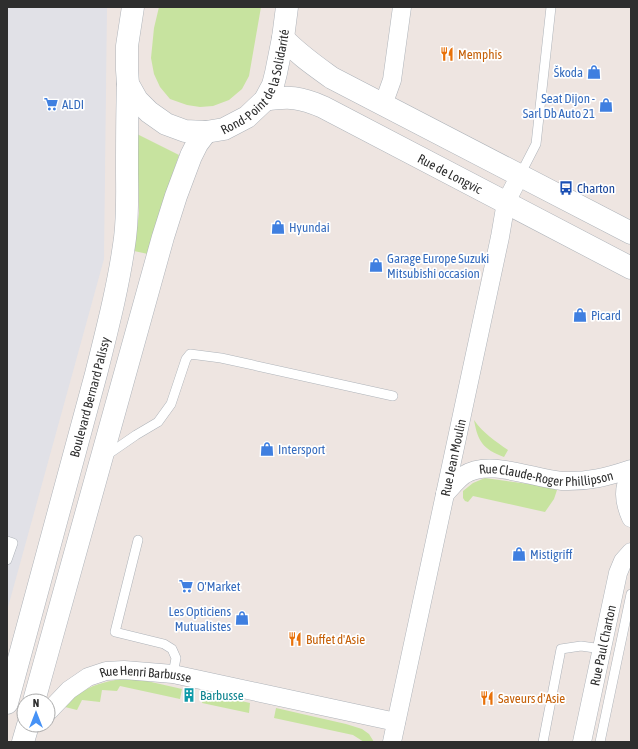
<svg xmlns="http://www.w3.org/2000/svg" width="638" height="749" font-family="'Asap Condensed',sans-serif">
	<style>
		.industrial { fill: #e1e1e7 }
		.green { fill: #c7e39f }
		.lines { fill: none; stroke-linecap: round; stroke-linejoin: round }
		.service-casing { stroke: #aeb3b9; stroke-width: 10 }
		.minor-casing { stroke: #aeb3b9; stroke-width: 19 }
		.tertiary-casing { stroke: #aeb3b9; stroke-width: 23 }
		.secondary-casing { stroke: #aeb3b9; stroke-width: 23 }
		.service { stroke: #fff; stroke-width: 9 }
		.minor { stroke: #fff; stroke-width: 18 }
		.tertiary { stroke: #fff; stroke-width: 22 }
		.secondary { stroke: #fff; stroke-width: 22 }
		.labels { text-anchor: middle; stroke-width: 3.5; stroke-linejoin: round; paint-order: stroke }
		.food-label { font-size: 13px; fill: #c56008; stroke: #fff; text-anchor: start }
		.shop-label { font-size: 13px; fill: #366cbe; stroke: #fff; text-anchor: start }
		.street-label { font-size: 13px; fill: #2e2e2e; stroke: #fff }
		.transit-label { font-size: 13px; fill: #164399; stroke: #fff; text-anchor: start }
		.culture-label { font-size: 13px; fill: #0d838f; stroke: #fff; text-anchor: start }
	</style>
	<rect width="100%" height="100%" fill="#eee5e1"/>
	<path class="industrial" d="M7,7H107L104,259L7,611Z"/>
	<path class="green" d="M159,7H261L249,76L242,89L229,100L213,106L200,107L187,105L170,99L160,87L154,74L151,58L154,28Z
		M137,134L179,155L167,190L148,254L134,251L139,213Z
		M474,420C483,433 495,441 508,450L504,457C483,449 478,442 474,420Z
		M485,478L543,486L557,490L554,499L545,512L473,496L468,502L465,501L463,498V491L473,483Z
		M120,679H138L182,689L180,699L120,686L117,691L102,690L100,702L82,700L77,710L65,707C69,703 74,697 79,694C91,685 105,682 120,679Z
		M205,693L250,703L249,713L202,703Z
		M276,708L346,724L362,729L369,734L374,742H364L353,735L274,718Z"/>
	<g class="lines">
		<defs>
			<path id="service" d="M520,175L536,144L551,7
				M107,455L136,435L158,422L171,404L186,359L190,354L221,358L393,396
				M138,540L115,632L164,644L172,649L176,658L173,674
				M7,541L13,543L7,560
				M543,742L561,649L581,646L602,649
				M600,742L631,594"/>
			<g id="minor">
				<path d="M383,105L387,94L392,80L402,7"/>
				<path d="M631,471C623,488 623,500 631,518"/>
				<path id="s1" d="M445,494C451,488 457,480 464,475C489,458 534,479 562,481C588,482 607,477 631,469"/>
				<path id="s2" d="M48,712L69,690L88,677L106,671L124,670L173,674L396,722"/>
				<path id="s3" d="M392,742L500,237L506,202L520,175"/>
				<path id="s4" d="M582,742L618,573L623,561L631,552"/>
			</g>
			<g id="tertiary">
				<path d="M283,38C298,54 314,65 332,78L631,233"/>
				<path id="s5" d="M265,100C289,96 300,97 323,107L631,268"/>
			</g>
			<g id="secondary">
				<path id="s6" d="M133,7L127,46V70L128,84L137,100L149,112L166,124L185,131L206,132L224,129L247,117L265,100L273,85L276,73L283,38L287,7"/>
				<path d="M34,701L163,237L176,196L191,156L197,144L206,132"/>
				<path id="s7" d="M7,703L96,374C107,330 119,284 125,238C128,215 127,192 127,169C127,140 127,112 128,84"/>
				<path d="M23,742L28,725"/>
			</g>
		</defs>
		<use href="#service" class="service-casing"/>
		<use href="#minor" class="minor-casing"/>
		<use href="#tertiary" class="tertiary-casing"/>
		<use href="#secondary" class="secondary-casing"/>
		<use href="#service" class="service"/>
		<use href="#minor" class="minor"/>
		<use href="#tertiary" class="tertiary"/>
		<use href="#secondary" class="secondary"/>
	</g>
	<defs>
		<symbol id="restaurant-bare" viewBox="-9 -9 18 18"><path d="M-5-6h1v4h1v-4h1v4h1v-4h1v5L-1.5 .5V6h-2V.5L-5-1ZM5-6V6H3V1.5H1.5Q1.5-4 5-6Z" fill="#e8710a" stroke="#fff" stroke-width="2.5" paint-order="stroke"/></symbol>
		<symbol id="shop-bare" viewBox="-9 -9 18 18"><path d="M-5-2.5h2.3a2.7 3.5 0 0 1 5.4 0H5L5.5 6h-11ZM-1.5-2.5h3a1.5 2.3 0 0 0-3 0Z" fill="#3f7fe0" stroke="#fff" stroke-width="2.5" paint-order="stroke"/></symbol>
		<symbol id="supermarket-bare" viewBox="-9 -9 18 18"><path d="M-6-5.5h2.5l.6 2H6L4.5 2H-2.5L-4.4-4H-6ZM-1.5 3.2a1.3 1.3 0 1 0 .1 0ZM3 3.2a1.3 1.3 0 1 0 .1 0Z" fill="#3f7fe0" stroke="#fff" stroke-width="2.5" paint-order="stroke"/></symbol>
		<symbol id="bus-bare" viewBox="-9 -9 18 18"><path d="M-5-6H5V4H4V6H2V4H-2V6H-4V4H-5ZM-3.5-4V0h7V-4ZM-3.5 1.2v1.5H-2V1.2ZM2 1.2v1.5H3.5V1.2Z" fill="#1a4fb4" stroke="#fff" stroke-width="2.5" paint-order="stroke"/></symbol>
		<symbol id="building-bare" viewBox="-9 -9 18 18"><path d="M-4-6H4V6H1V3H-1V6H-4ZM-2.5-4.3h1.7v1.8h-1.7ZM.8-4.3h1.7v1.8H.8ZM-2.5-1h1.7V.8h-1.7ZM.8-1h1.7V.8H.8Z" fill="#0f9aa8" stroke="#fff" stroke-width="2.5" paint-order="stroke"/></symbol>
	</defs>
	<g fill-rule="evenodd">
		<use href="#restaurant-bare" x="437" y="44" width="20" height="20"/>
		<use href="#shop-bare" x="584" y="62" width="20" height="20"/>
		<use href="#supermarket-bare" x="41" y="94" width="20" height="20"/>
		<use href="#shop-bare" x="596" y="95" width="20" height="20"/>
		<use href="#bus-bare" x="556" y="178" width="20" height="20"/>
		<use href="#shop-bare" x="268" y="217" width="20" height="20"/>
		<use href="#shop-bare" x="366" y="255" width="20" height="20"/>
		<use href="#shop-bare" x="570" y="305" width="20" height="20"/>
		<use href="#shop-bare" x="257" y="439" width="20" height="20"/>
		<use href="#shop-bare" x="509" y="544" width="20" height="20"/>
		<use href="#supermarket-bare" x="176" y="576" width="20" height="20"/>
		<use href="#shop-bare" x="232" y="608" width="20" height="20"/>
		<use href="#restaurant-bare" x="285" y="629" width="20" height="20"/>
		<use href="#building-bare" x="179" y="685" width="20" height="20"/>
		<use href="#restaurant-bare" x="477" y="688" width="20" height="20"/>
	</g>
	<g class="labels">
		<g class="food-label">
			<text x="458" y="59">Memphis</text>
			<text x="306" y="644">Buffet d'Asie</text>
			<text x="498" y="703">Saveurs d'Asie</text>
		</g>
		<g class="shop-label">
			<text x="583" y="77" text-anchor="end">Škoda</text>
			<text x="595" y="103" text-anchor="end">Seat Dijon -<tspan x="595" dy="15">Sarl Db Auto 21</tspan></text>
			<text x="62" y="109">ALDI</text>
			<text x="289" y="232">Hyundai</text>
			<text x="387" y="263">Garage Europe Suzuki<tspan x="387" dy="15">Mitsubishi occasion</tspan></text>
			<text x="591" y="320">Picard</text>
			<text x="278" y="454">Intersport</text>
			<text x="530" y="559">Mistigriff</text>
			<text x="197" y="591">O'Market</text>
			<text x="231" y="616" text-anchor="end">Les Opticiens<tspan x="231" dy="15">Mutualistes</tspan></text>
		</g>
		<g class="street-label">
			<text dy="5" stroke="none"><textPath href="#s6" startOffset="254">Rond-Point de la Solidarité</textPath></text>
			<text dy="5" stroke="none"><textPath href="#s5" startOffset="203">Rue de Longvic</textPath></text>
			<text dy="5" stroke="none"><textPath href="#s7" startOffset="317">Boulevard Bernard Palissy</textPath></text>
			<text dy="5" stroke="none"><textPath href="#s3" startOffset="291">Rue Jean Moulin</textPath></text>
			<text dy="5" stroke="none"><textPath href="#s1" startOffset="111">Rue Claude-Roger Phillipson</textPath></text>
			<text dy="5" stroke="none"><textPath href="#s4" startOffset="99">Rue Paul Charton</textPath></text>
			<text dy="5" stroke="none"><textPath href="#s2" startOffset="112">Rue Henri Barbusse</textPath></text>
		</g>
		<g class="transit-label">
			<text x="577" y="193">Charton</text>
		</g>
		<g class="culture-label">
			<text x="200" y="700">Barbusse</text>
		</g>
	</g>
	<rect width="638" height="749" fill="none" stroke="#2e2e2e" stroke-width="16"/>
	<g transform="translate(36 713)"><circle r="19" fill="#ffffff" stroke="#ababab"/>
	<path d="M0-3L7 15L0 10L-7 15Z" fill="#4692f6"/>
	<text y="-6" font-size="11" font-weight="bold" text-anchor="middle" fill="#2e2e2e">N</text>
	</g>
</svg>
